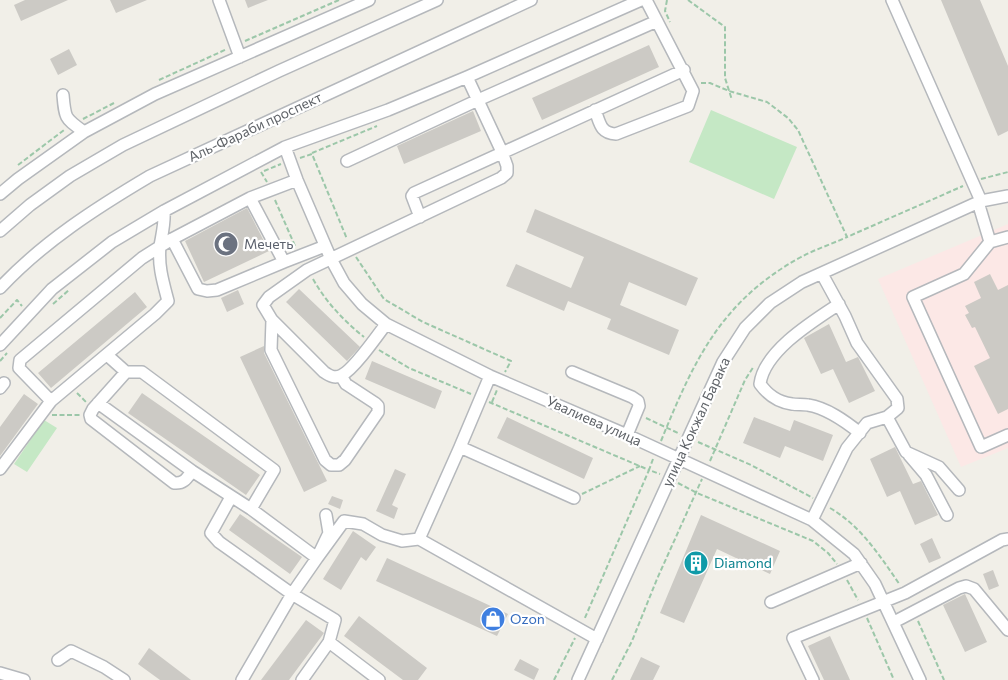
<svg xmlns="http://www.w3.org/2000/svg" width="1008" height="680" font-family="Commissioner,sans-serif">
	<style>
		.medical { fill: #fce8e6 }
		.green { fill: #c5e8c5 }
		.building { fill: #cccac5 }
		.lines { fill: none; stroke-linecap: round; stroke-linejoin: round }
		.minor-casing { stroke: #b5b8bc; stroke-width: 14 }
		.path { stroke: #9cc7a9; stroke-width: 2; stroke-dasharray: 5 2.5; stroke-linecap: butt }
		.minor { stroke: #fff; stroke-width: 11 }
		.labels { text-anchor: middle; stroke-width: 4.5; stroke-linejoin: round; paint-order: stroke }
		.street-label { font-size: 14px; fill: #5f6368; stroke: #fff }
		.worship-label { font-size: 14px; fill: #5b616d; stroke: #fff; text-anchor: start }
		.culture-label { font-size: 14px; fill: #0d838f; stroke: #fff; text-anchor: start }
		.shop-label { font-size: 14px; fill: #366cbe; stroke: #fff; text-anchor: start }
	</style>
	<rect width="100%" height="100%" fill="#f1efe8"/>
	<path class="medical" d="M1008,224V448L961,467L878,279Z"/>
	<path class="green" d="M711,110L797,147L774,199L689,162Z
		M44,420L57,428L27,472L14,464Z"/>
	<path class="building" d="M25,0H68L21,21L14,5Z
		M110,0H147L116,13Z
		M245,0H268L248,8Z
		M941,0H980L1008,66V131L998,136Z
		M649,45L659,67L542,120L532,98Z
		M69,49L77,65L58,75L50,59Z
		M473,111L481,131L404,164L397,146Z
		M247,208L269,251L204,282L185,241Z
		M535,209L698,278L686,306L629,282L620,305L679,330L669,355L607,329L611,319L568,301L564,311L506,286L516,264L571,288L584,257L526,232Z
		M990,274L998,290L1008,285V409L998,414L974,366L990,358L975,327L972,328L965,315L969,313L965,306L981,298L974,282Z
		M299,289L360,347L347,361L286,302Z
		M238,290L244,304L227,312L221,298Z
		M135,292L147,307L51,388L38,373Z
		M829,324L846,362L858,357L875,391L849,403L833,369L821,374L804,338Z
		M264,346V353L327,481L304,492L240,357Z
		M372,361L442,391L435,409L365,379Z
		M142,393L260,475L246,495L128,413Z
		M24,394L38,404L0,456V427Z
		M507,417L593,458L584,479L497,438Z
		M754,417L790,431L794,420L833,435L823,461L785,446L780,458L743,443Z
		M895,447L913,484L921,481L938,515L915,525L900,491L887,497L870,459Z
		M395,469L406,474L392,505L398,508L394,519L376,511Z
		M332,496L343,500L340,509L328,504Z
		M240,514L302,557L290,574L229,530Z
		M701,515L780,551L770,574L717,549L684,623L660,613Z
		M353,531L376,547L366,561L361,557L341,590L323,579Z
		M932,538L941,558L929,563L920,544Z
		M387,558L508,614L497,636L376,581Z
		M993,570L999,586L989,590L983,574Z
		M965,594L987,642L965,652L943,605Z
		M359,616L427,668L418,680H403L344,636Z
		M306,620L324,633L289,680H261Z
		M830,636L850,680H824L808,646Z
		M149,648L191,680H160L138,664Z
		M641,657L660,666L653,680H630Z
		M520,659L539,669L534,680L514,670Z"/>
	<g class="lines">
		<defs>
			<path id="minor" d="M219,0L240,57
				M892,0L981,201
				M63,95C65,119 65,118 84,132
				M595,110C600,123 600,133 616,134L688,106L693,91L646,0
				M285,147L297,180L331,259L344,283L362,304L386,324L490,376L627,435L812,520L854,554L875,584L920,680
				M347,161L478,100L657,21
				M0,194L18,179L84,132L155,94L369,0
				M250,198L284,262L325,246
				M978,202L990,242L964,274L913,297L981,447L1008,435
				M420,217L412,196L414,193L684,70
				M0,231L30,205L70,176L123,145L279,71L437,0
				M172,239L198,289L207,291L217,290L284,262
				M990,242L1008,237
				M0,288C43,242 96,208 150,176L531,0
				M839,304C813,321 764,351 760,384C768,395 777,402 792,404C797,405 803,404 808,405C827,408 845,421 860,433
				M272,320L271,350L325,460L331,465H339L345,460L378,412V406L375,403L346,384L341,376
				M386,324C377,336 354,369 342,375C335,379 330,376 324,372L272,320L263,305L269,297L307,270L501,178L507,173V166L502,152L467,77
				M0,345L52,289L112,242L164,211L285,147L388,110L467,77L641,0
				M107,355L126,372
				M572,372L632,397L638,401L639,406L627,435
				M490,376L460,447L574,498
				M0,388L4,383
				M51,401L19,368L20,360L142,258L172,239L250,198L297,180
				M98,403L192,471L251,509L317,558L344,521L363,524L382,535L402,541L419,539
				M887,417L906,452L939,467L959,490
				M460,447L419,539L597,639
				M909,455L926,475L947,515
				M0,469L51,401L155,314L168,301C163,282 158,266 160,246C162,234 165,223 164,211
				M192,471C187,478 184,484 174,483L91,419L90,415L93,409L126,372H142L274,470L251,509
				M231,497L211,533L219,542L292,594L335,620L329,642
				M812,520L847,448L867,423L887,417L898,408L897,399L857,343L845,316L822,274
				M771,602L861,563
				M894,622L959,588L966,586L974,589L1008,630
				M58,660L71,651L104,667L124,680
				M0,673L24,680
				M242,680L292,594L317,558L329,533L326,515
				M302,680L329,642L379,680
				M578,680L723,362L745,328L770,303L802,282L981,201L1008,196
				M813,680L793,638L905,593L1002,540L1008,539"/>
		</defs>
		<use href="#minor" class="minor-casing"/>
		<path class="path" d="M667,0L665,11L670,22
			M688,0L725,27V78L732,100
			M245,41L339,0
			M159,80L227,49
			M701,83H710L729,91L767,102L788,118L798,130L847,237L963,186
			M83,119L114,103
			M312,153L377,126
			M300,158L312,154L347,239
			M18,165L64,130
			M264,171L281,164
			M261,172L267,182
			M981,179L1008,172
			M275,200L295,246
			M356,257L384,299L423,322L511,361L505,372
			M313,279C326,302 343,320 364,337
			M53,304L69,290
			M0,318L17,300L22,306
			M379,350L409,368L471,394
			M0,361L7,353
			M77,393L86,402
			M489,402L649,470L584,620
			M492,402L497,390
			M52,415H80
			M646,418L680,434
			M661,441C694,360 721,301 801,257C816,249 832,244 847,237
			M698,442L751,465L813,498
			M653,459L649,470L660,474
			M710,461L745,380L754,366
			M678,483L697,493L813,541L828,553L837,564
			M582,494L640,466
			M830,508C861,526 880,556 900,585
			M847,580L858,600
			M867,618L894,680
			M918,621L944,680
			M554,680L575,638
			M612,680L632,641L657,579L702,479"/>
		<use href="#minor" class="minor"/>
	</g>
	<defs>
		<symbol id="mosque-disc" viewBox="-11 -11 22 22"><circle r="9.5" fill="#6b7280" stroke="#fff"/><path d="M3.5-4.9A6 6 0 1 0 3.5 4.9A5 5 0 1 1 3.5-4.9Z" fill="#fff"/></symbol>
		<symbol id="building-disc" viewBox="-11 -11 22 22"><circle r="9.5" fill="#0f9aa8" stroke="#fff"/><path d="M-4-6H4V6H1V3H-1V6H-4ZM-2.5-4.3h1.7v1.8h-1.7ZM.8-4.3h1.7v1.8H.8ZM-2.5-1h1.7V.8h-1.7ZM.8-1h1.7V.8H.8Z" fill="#fff"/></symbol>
		<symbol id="shop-disc" viewBox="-11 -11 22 22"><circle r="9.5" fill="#3f7fe0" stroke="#fff"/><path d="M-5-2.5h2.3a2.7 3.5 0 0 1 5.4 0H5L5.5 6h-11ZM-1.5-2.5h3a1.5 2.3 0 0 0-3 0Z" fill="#fff"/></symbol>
	</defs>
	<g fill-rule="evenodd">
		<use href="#mosque-disc" x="212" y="230" width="28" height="28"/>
		<use href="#building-disc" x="682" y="549" width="28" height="28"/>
		<use href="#shop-disc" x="479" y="605" width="28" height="28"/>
	</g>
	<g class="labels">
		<g class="street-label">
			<text transform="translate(255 127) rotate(-25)" y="5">Аль-Фараби проспект</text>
			<text transform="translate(594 421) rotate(24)" y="5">Увалиева улица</text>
			<text transform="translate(696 422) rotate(-65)" y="5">улица Кокжал Барака</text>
		</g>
		<g class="worship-label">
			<text x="244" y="249">Мечеть</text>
		</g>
		<g class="culture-label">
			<text x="714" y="568">Diamond</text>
		</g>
		<g class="shop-label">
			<text x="510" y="624">Ozon</text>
		</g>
	</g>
</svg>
